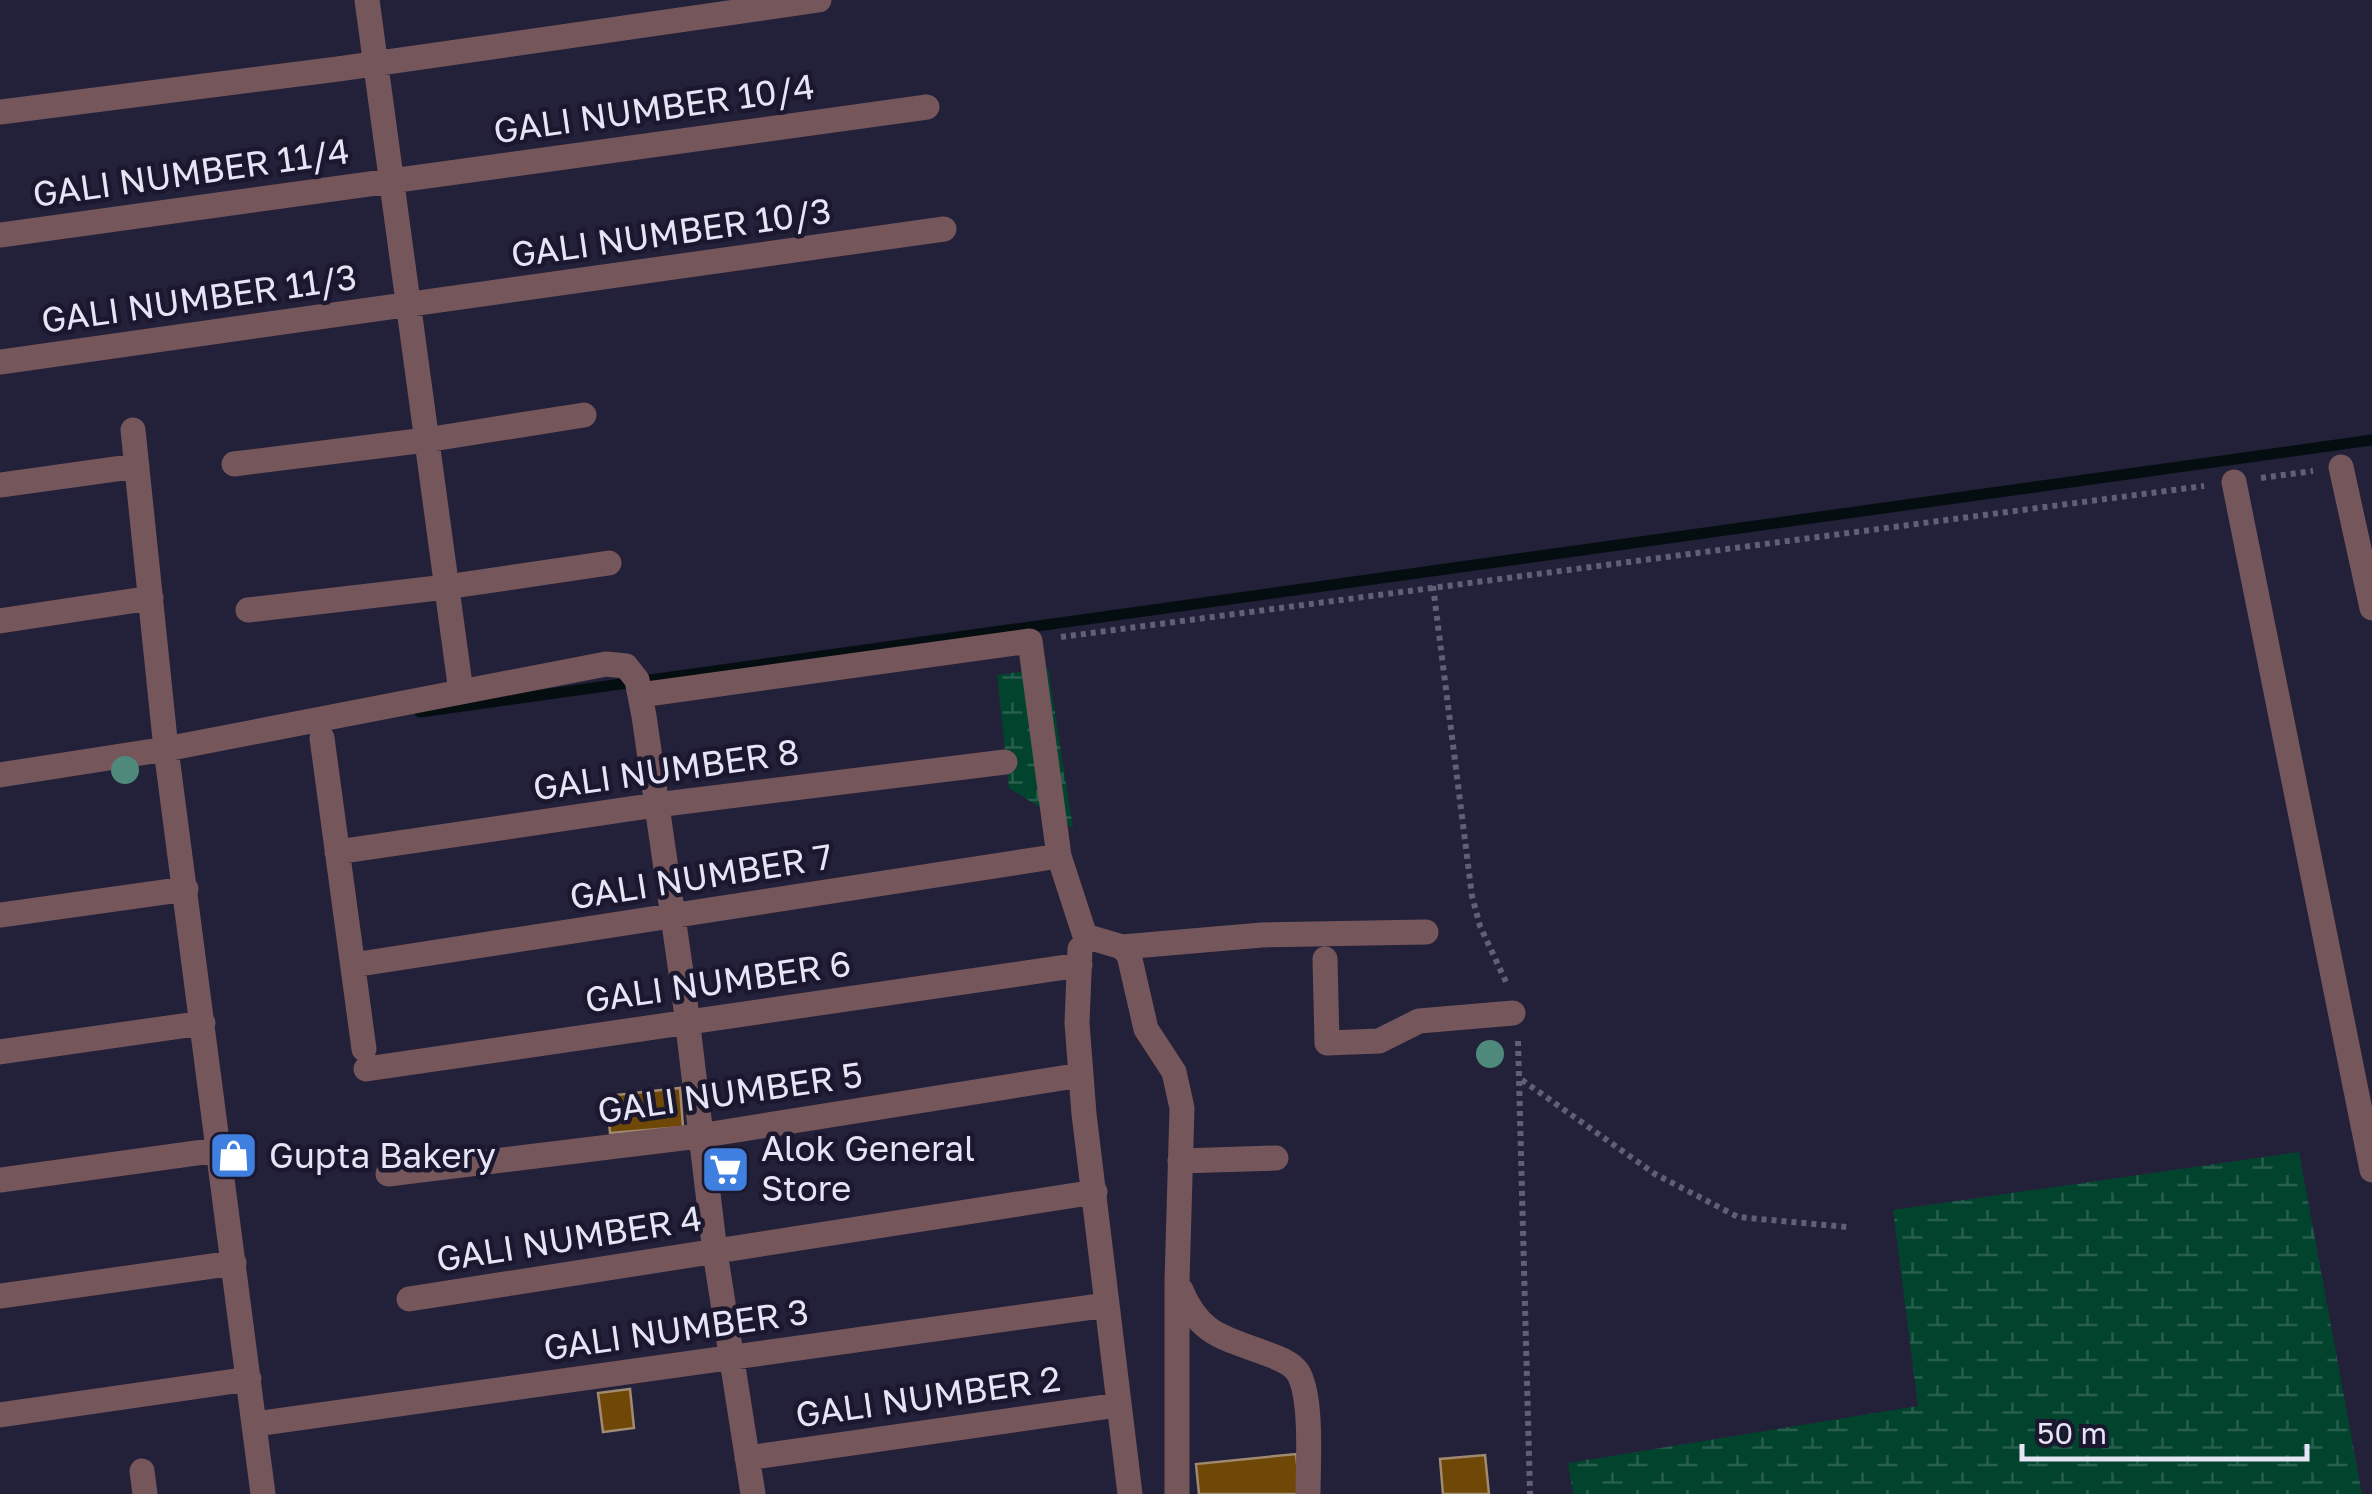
<svg xmlns="http://www.w3.org/2000/svg" width="2372" height="1494" font-family="'Golos Text',sans-serif">
	<style>
		.wetland { fill: url(#wetland-marsh) }
		.lines { fill: none; stroke-linecap: round; stroke-linejoin: round }
		.stream { stroke: #040e10; stroke-width: 11 }
		.building { fill: #6f4707; stroke: #a08a70; stroke-width: 2.5 }
		.path { stroke: #615f75; stroke-width: 6; stroke-dasharray: 5 5; stroke-linecap: butt }
		.minor { stroke: #75565a; stroke-width: 25 }
		.tree { fill: #4f897c }
		.labels { text-anchor: middle; stroke-width: 9; stroke-linejoin: round; paint-order: stroke }
		.street-label { font-size: 35px; fill: #e6e5f6; stroke: #1a172e }
		.poi-label { font-size: 35px; fill: #e6e5f6; stroke: #1a172e; text-anchor: start }
	</style>
	<defs>
		<pattern id="wetland-marsh" width="20" height="14" patternUnits="userSpaceOnUse" patternTransform="scale(2.5)"><rect width="20" height="14" fill="#02432e"/><path d="M1 5h8M5 5V1M11 12h8M15 12V8" fill="none" stroke="#275e4d"/></pattern>
	</defs>
	<rect width="100%" height="100%" fill="#232039"/>
	<path class="wetland" d="M1048,668L1073,828L1009,788L997,675Z
		M2299,1152L2362,1494H1573L1568,1463L1918,1406L1893,1210Z"/>
	<g class="lines">
		<path class="stream" d="M420,712L2372,440"/>
	</g>
	<path class="building" d="M680,1088L683,1127L610,1133L607,1096Z
		M630,1389L634,1428L603,1432L598,1393Z
		M1296,1454L1300,1494H1199L1196,1464Z
		M1485,1455L1489,1494H1443L1440,1459Z"/>
	<g class="lines">
		<path class="path" d="M2261,478L2313,471
			M1433,586L1472,896L1480,926L1507,984
			M1061,637L2204,486
			M1518,1041L1530,1494
			M1522,1080L1655,1174L1738,1217L1847,1227"/>
		<path class="minor" d="M367,0L461,692
			M0,112L338,69L819,0
			M0,235L927,107
			M0,362L944,229
			M133,430L166,749L263,1494
			M234,464L426,440L584,415
			M2341,467L2372,608
			M2234,482L2372,1170
			M0,485L137,466
			M248,610L446,587L609,563
			M0,621L151,598
			M640,695L1030,641L1059,856L1085,936L1122,947L1262,935L1426,932
			M322,738L364,1049
			M0,775L166,749L606,664L626,666L637,680L644,716L684,993L715,1252L753,1494
			M337,852L656,805L1005,762
			M0,915L186,889
			M1122,947L1129,955L1146,1029L1174,1072L1182,1108L1177,1281V1494
			M1080,949L1077,1023L1084,1114L1130,1494
			M1325,959L1327,1043L1379,1041L1419,1021L1513,1013
			M353,965L1059,856
			M0,1052L203,1023
			M366,1069L1080,965
			M1180,1161L1276,1158
			M388,1174L699,1136L1081,1075
			M0,1180L218,1150
			M1181,1290C1200,1337 1227,1338 1270,1355C1280,1359 1290,1362 1297,1371C1313,1394 1308,1465 1308,1494
			M0,1296L234,1263
			M409,1299L1095,1192
			M0,1415L249,1379
			M255,1424L1107,1305
			M747,1458L1118,1405
			M142,1471L145,1494"/>
	</g>
	<g class="tree">
		<circle cx="125" cy="770" r="14"/>
		<circle cx="1490" cy="1054" r="14"/>
	</g>
	<defs>
		<symbol id="shop-square" viewBox="-11 -11 22 22"><rect x="-9" y="-9" width="18" height="18" rx="4" fill="#3f7fe0" stroke="#1a172e"/><path d="M-5-2.5h2.3a2.7 3.5 0 0 1 5.4 0H5L5.5 6h-11ZM-1.5-2.5h3a1.5 2.3 0 0 0-3 0Z" fill="#fff"/></symbol>
		<symbol id="supermarket-square" viewBox="-11 -11 22 22"><rect x="-9" y="-9" width="18" height="18" rx="4" fill="#3f7fe0" stroke="#1a172e"/><path d="M-6-5.5h2.5l.6 2H6L4.5 2H-2.5L-4.4-4H-6ZM-1.5 3.2a1.3 1.3 0 1 0 .1 0ZM3 3.2a1.3 1.3 0 1 0 .1 0Z" fill="#fff"/></symbol>
	</defs>
	<g fill-rule="evenodd">
		<use href="#shop-square" x="206" y="1128" width="55" height="55"/>
		<use href="#supermarket-square" x="698" y="1142" width="55" height="55"/>
	</g>
	<g class="labels">
		<g class="street-label">
			<text transform="translate(654 109) rotate(-8)" y="12">GALI NUMBER 10/4</text>
			<text transform="translate(191 173) rotate(-8)" y="12">GALI NUMBER 11/4</text>
			<text transform="translate(671 233) rotate(-8)" y="12">GALI NUMBER 10/3</text>
			<text transform="translate(199 299) rotate(-8)" y="12">GALI NUMBER 11/3</text>
			<text transform="translate(666 770) rotate(-8)" y="12">GALI NUMBER 8</text>
			<text transform="translate(701 877) rotate(-9)" y="12">GALI NUMBER 7</text>
			<text transform="translate(718 982) rotate(-8)" y="12">GALI NUMBER 6</text>
			<text transform="translate(730 1093) rotate(-8)" y="12">GALI NUMBER 5</text>
			<text transform="translate(569 1239) rotate(-9)" y="12">GALI NUMBER 4</text>
			<text transform="translate(676 1330) rotate(-8)" y="12">GALI NUMBER 3</text>
			<text transform="translate(928 1397) rotate(-8)" y="12">GALI NUMBER 2</text>
		</g>
		<g class="poi-label">
			<text x="761" y="1161">Alok General<tspan x="761" dy="40">Store</tspan></text>
			<text x="269" y="1168">Gupta Bakery</text>
		</g>
	</g>
	<path d="M2022 1444v15h285v-15" fill="none" stroke="#e6e5f6" stroke-width="5"/>
	<text x="2037" y="1444" font-size="30" fill="#e6e5f6" stroke="#1a172e" stroke-width="8" paint-order="stroke">50 m</text>
</svg>
